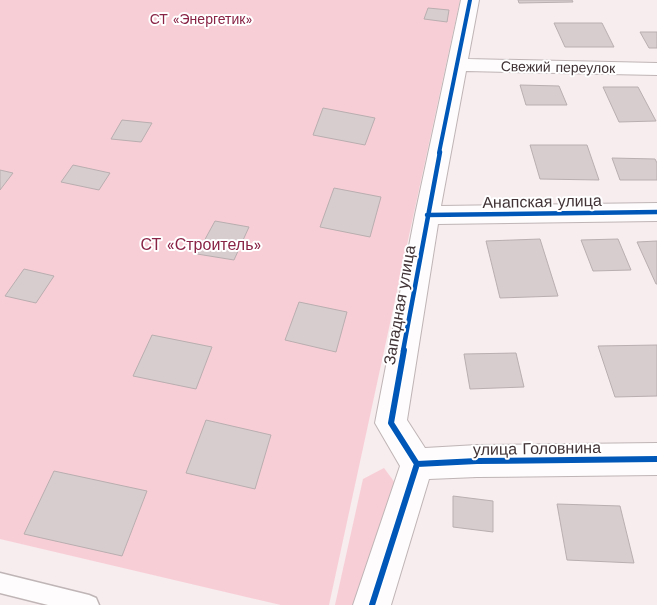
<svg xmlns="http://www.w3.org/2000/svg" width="657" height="605" font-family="'Work Sans',sans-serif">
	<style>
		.green { fill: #f8ced6 }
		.building { fill: #d7ccce; stroke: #b9aeb0 }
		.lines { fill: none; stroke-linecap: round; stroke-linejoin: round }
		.lane-casing { stroke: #bfb4b6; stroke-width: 3 }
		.street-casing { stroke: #bfb4b6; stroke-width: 2 }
		.lane { fill: #fefcfc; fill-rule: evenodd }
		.street { fill: #fefcfc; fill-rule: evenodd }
		.cycleway-far2-casing { stroke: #fff; stroke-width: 6 }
		.cycleway-far1-casing { stroke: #fff; stroke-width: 8 }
		.cycleway-casing { stroke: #fff; stroke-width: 9 }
		.cycleway-far2 { stroke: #0057b8; stroke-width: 4 }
		.cycleway-far1 { stroke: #0057b8; stroke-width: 4.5 }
		.cycleway { stroke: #0057b8; stroke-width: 6 }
		.labels { text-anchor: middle; stroke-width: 4; stroke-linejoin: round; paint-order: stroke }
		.far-park-label { font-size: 14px; fill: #892446; stroke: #fff }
		.far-street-label { font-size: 14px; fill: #413336; stroke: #fff }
		.street-label { font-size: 16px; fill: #413336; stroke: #fff }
		.park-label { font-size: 16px; fill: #892446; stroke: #fff }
	</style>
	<rect width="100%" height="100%" fill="#f7ecee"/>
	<path class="green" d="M0,0H460L329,605H281L0,539Z
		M384,468L401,491L363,605H335L363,479Z"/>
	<path class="building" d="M518,0H572L573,2L519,3Z
		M428,8L449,10L447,22L424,19Z
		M554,23H602L614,47H565Z
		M640,32H657V48H649Z
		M520,85L559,86L567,105H526Z
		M603,87H638L656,121L619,122Z
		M323,108L375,118L365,145L313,135Z
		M122,120L152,123L141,142L111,139Z
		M530,145H587L599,180L540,179Z
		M612,158L655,159L657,163V180H620Z
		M73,165L110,173L99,190L61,182Z
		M0,170L13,173L0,190Z
		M334,188L381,197L370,237L320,227Z
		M215,221L249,227L234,260L197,254Z
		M540,239L558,296L500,298L486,241Z
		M618,239L631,270L593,271L581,240Z
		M657,241V284H656L637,242Z
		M24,269L54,276L36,303L5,296Z
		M299,302L347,312L336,352L285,340Z
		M152,335L212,347L196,389L133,376Z
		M657,345V396L615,397L598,346Z
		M516,353L524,387L470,389L464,354Z
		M206,420L271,435L255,489L186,473Z
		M54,471L147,491L122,556L24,534Z
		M453,496L493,501V532L453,527Z
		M557,504L620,506L634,563L567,560Z"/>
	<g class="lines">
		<defs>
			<path id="lane" d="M0,573L89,595L96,598L99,605H48L0,593Z"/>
			<path id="street" d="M461,0H479L468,59L657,63V75L466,71L441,206L657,203V221L438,224L407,420L425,448L477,445L657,443V475L477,477L429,479L391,605H353L400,466L375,423L415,215Z"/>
		</defs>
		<use href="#lane" class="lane-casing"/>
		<use href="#street" class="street-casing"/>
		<use href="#lane" class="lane"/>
		<use href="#street" class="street"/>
		<defs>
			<path id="cycleway-far2" d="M439,153L470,0"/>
			<path id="cycleway-far1" d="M427,215L657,212
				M403,351L440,152"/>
			<path id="cycleway" d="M417,464L477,461L657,459
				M372,605L417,464L391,423L404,350"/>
		</defs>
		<use href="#cycleway-far2" class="cycleway-far2-casing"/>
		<use href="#cycleway-far1" class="cycleway-far1-casing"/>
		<use href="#cycleway" class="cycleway-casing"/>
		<use href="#cycleway-far2" class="cycleway-far2"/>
		<use href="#cycleway-far1" class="cycleway-far1"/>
		<use href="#cycleway" class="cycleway"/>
	</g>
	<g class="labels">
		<g class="far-park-label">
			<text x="201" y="24">СТ «Энергетик»</text>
		</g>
		<g class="far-street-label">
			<text transform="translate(558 67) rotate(1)" y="5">Свежий переулок</text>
		</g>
		<g class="street-label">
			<text transform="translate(542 201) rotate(-1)" y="6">Анапская улица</text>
			<text transform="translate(399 305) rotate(-80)" y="6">Западная улица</text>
			<text transform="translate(537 448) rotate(-1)" y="6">улица Головнина</text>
		</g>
		<g class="park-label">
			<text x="201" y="250">СТ «Строитель»</text>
		</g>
	</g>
</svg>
